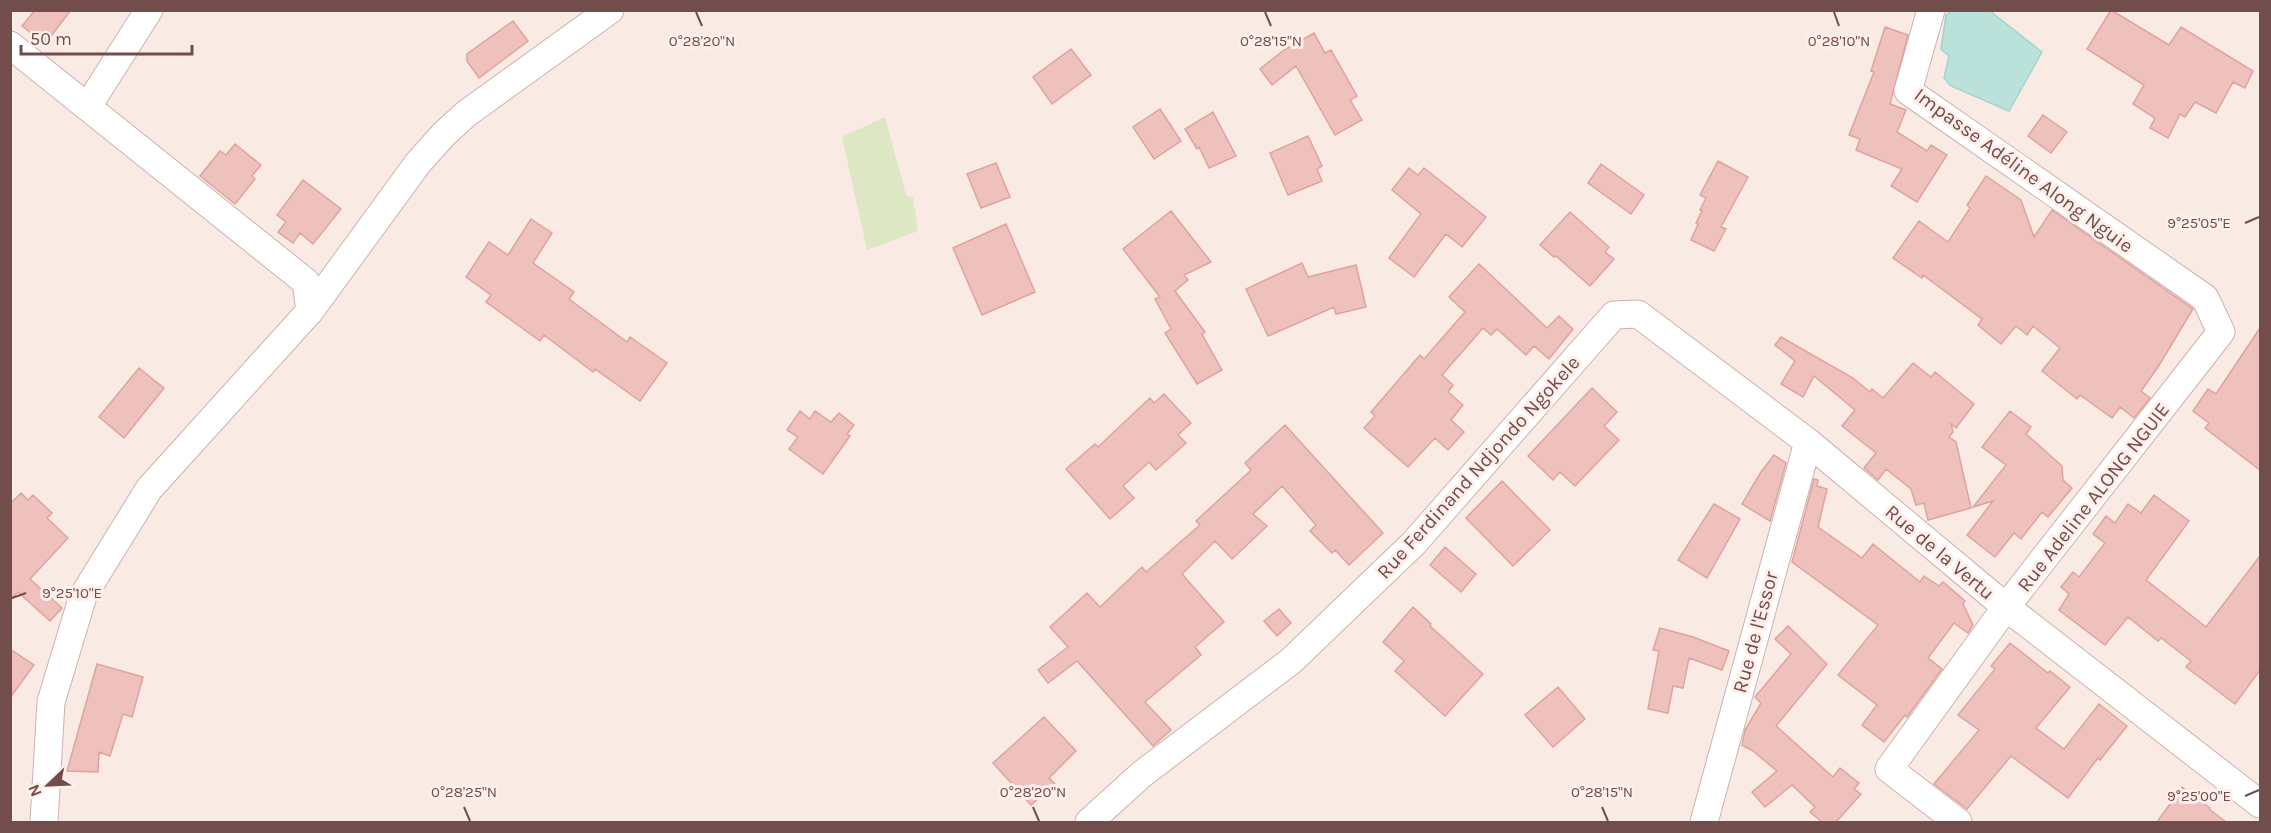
<svg xmlns="http://www.w3.org/2000/svg" width="2271" height="833" font-family="Karla,sans-serif">
	<style>
		.green { fill: #dde7c3 }
		.water { fill: #bae2db; stroke: #a1d4cb; stroke-width: 1.5 }
		.building { fill: #eec1bd; stroke: #dfa39f; stroke-width: 1.5 }
		.lines { fill: none; stroke-linecap: round; stroke-linejoin: round }
		.minor-casing { stroke: #cdb2ae; stroke-width: 29 }
		.minor { stroke: #fff; stroke-width: 27 }
		.ticks { fill: none; stroke: #714d4b; stroke-width: 2 }
		.labels { text-anchor: middle; stroke-width: 6; stroke-linejoin: round; paint-order: stroke }
		.street-label { font-size: 20px; fill: #714d4b; stroke: #feefea }
		.ticks-label { font-size: 15px; text-anchor: middle; fill: #714d4b; stroke: #feefea; stroke-width: 6; stroke-linejoin: round; paint-order: stroke }
	</style>
	<rect width="100%" height="100%" fill="#faeae4"/>
	<path class="green" d="M885,117L906,195L913,197L918,231L867,250L842,137Z"/>
	<path class="water" d="M1990,11L2042,52L2009,111L1951,86L1944,78L1949,56L1941,49L1946,15L1952,11Z"/>
	<path class="building" d="M35,10H71L45,44L22,26Z
		M2111,10L2169,45L2181,27L2253,71L2245,88L2233,82L2216,113L2195,102L2185,117L2180,114L2168,138L2150,128L2155,118L2133,104L2144,85L2087,49Z
		M513,21L528,41L479,78L467,61V54Z
		M1885,27L1908,35L1890,104L1906,110L1897,132L1927,151L1931,145L1947,155L1917,202L1891,186L1902,169L1856,150L1860,139L1849,135L1874,72L1871,71Z
		M1314,33L1325,53L1331,50L1357,96L1350,100L1362,120L1335,135L1296,66L1272,85L1260,69L1284,50Z
		M1071,49L1091,75L1052,104L1033,77Z
		M1160,109L1181,141L1154,159L1133,127Z
		M1213,112L1236,156L1209,168L1199,147L1197,149L1185,129Z
		M2043,115L2067,132L2051,153L2028,136Z
		M1308,136L1322,166L1317,169L1322,181L1288,195L1270,153Z
		M235,144L261,165L252,176L255,179L235,204L200,176L220,151L226,155Z
		M1718,161L1748,177L1721,227L1726,229L1714,251L1691,240L1698,224L1696,223L1702,211L1700,210L1706,198L1700,195Z
		M996,163L1010,197L981,208L967,174Z
		M1601,164L1644,195L1631,214L1588,183Z
		M1409,168L1418,175L1424,168L1486,217L1462,247L1446,234L1414,277L1389,258L1421,214L1392,190Z
		M1986,176L2021,200L2034,237L2052,210L2193,309L2158,367L2141,391L2150,398L2134,418L2120,407L2112,418L2080,395L2077,399L2042,371L2060,348L2033,326L2027,335L2016,326L2001,344L1978,325L1982,319L1923,275L1922,278L1893,258L1919,221L1948,242L1970,208L1967,205Z
		M303,180L341,209L313,244L300,233L293,243L278,232L286,222L277,215Z
		M1171,211L1211,262L1184,275L1188,280L1175,291L1205,332L1202,334L1222,370L1197,384L1165,333L1171,329L1155,299L1160,297L1123,249Z
		M1570,212L1609,247L1605,252L1614,259L1590,286L1556,256L1554,257L1540,245Z
		M531,219L552,233L533,263L574,292L569,299L627,342L630,337L667,363L640,401L595,369L593,372L544,335L540,341L486,302L491,295L466,277L489,242L508,255Z
		M1006,224L1035,292L982,315L953,248Z
		M1302,263L1308,277L1356,265L1366,307L1336,314L1334,307L1268,336L1246,289Z
		M1479,264L1547,328L1559,316L1573,329L1549,359L1534,346L1526,355L1497,329L1491,335L1483,328L1442,375L1453,385L1448,392L1463,405L1451,420L1464,432L1448,450L1435,438L1408,467L1364,428L1375,416L1371,412L1420,355L1424,359L1465,312L1449,297Z
		M2260,328V470L2205,428L2209,423L2193,411L2208,389L2216,394Z
		M1781,337L1853,378L1870,392L1872,389L1883,398L1913,363L1931,377L1935,372L1974,404L1956,428L1951,424L1953,432L1949,437L1956,442L1971,508L1928,520L1924,503L1916,505L1911,489L1886,469L1878,480L1864,468L1876,453L1842,426L1855,410L1814,376L1803,397L1781,384L1795,361L1775,345Z
		M139,368L164,388L124,438L99,417Z
		M1592,388L1617,412L1604,426L1619,440L1575,486L1560,472L1553,480L1528,456Z
		M1164,394L1191,423L1178,435L1186,443L1156,470L1149,462L1123,486L1134,498L1110,519L1066,469L1095,444L1098,447L1150,398L1154,403Z
		M800,411L810,419L815,411L831,422L839,413L854,425L847,434L850,436L823,474L789,449L798,437L787,430Z
		M2010,411L2031,427L2026,434L2062,466L2063,480L2072,488L2048,517L2042,512L2021,539L2014,533L1995,557L1967,535L1993,501L1973,507L2006,465L1982,447Z
		M1285,425L1383,533L1349,565L1335,550L1332,553L1310,531L1316,525L1282,486L1253,514L1267,526L1232,559L1215,541L1182,574L1224,622L1195,647L1201,655L1145,702L1171,730L1153,746L1077,661L1048,683L1038,670L1068,647L1050,627L1087,593L1100,607L1142,567L1146,572L1200,525L1196,521L1248,473L1251,470L1245,463Z
		M1774,455L1786,463L1770,521L1742,504L1761,472Z
		M1814,479L1818,480L1817,486L1827,489L1818,527L1862,558L1873,544L1920,582L1924,576L1939,586L1943,582L1965,601L1963,604L1973,625L1968,633L1954,623L1928,658L1942,669L1907,717L1905,715L1884,742L1862,725L1877,705L1838,675L1878,625L1792,562Z
		M1502,481L1550,530L1513,566L1466,518Z
		M21,493L28,500L33,495L52,513L47,518L68,538L30,579L62,608L50,621L18,592L10,600V504Z
		M2154,495L2189,521L2146,580L2206,627L2260,556V670L2235,704L2186,667L2191,661L2161,638L2158,641L2128,617L2105,645L2059,610L2069,594L2061,587L2073,572L2079,577L2105,543L2093,534L2106,516L2115,523L2128,504L2141,513Z
		M1714,504L1740,519L1707,578L1678,560Z
		M1445,547L1476,574L1461,592L1430,565Z
		M1413,607L1431,624L1430,626L1483,674L1445,716L1395,671L1404,661L1383,642Z
		M1279,609L1291,623L1277,636L1264,621Z
		M1788,626L1827,664L1776,726L1833,777L1840,768L1859,783L1854,789L1861,794L1836,822H1822L1810,812L1815,807L1792,785L1765,807L1752,792L1777,771L1753,751L1742,745L1745,730L1761,703L1755,697L1791,654L1775,639Z
		M1660,628L1693,637L1729,651L1722,670L1689,658L1683,688L1673,686L1668,713L1648,709L1659,651L1653,650Z
		M2010,643L2048,673L2050,671L2070,687L2036,728L2064,749L2099,704L2127,726L2100,760L2098,758L2068,798L2011,756L1967,809L1934,784L1979,730L1958,715L1995,669L1991,666Z
		M10,649L34,665L10,698Z
		M97,664L143,677L132,717L123,714L110,756L99,752L98,772L67,771Z
		M1558,687L1585,719L1553,747L1525,715Z
		M1044,717L1076,751L1049,778L1055,784L1031,805L993,763Z
		M2182,787L2210,808L2209,809L2226,822H2157Z"/>
	<g class="lines">
		<defs>
			<path id="minor" d="M1931,10L1908,91L2205,298L2221,332L2006,607L1889,769L1958,822
				M10,45L306,282L310,311
				M88,106L149,10
				M44,822L51,702L83,596L149,489L310,311L418,163L444,134L466,114L610,10
				M1089,822L1142,774L1291,661L1414,543L1614,315L1638,314L1808,442L2006,607L2260,804
				M1704,822L1808,442"/>
		</defs>
		<use href="#minor" class="minor-casing"/>
		<use href="#minor" class="minor"/>
	</g>
	<path class="ticks" d="M696,12L702,26M1265,12L1271,26M1834,12L1839,26M2245,223L2259,217M12,598L26,593M2245,796L2259,790M464,807L470,821M1033,807L1039,821M1602,807L1608,821"/>
	<g class="labels">
		<g class="street-label">
			<text transform="translate(2024 170) rotate(36)" y="7">Impasse Adéline Along Nguie</text>
			<text transform="translate(1478 467) rotate(-48)" y="7">Rue Ferdinand Ndjondo Ngokele</text>
			<text transform="translate(2093 497) rotate(-52)" y="7">Rue Adeline ALONG NGUIE</text>
			<text transform="translate(1940 552) rotate(40)" y="7">Rue de la Vertu</text>
			<text transform="translate(1755 632) rotate(-75)" y="7">Rue de l'Essor</text>
		</g>
	</g>
	<g class="ticks-label">
		<text x="702" y="46">0°28'20"N</text>
		<text x="1271" y="46">0°28'15"N</text>
		<text x="1839" y="46">0°28'10"N</text>
		<text x="2199" y="228">9°25'05"E</text>
		<text x="72" y="598">9°25'10"E</text>
		<text x="464" y="797">0°28'25"N</text>
		<text x="1033" y="797">0°28'20"N</text>
		<text x="1602" y="797">0°28'15"N</text>
		<text x="2199" y="801">9°25'00"E</text>
	</g>
	<rect width="2271" height="833" fill="none" stroke="#714d4b" stroke-width="24"/>
	<g transform="translate(48 785) rotate(247)" stroke="#feefea" stroke-width="4.5" paint-order="stroke">
	<path d="M0-4.5L10 22L0 15L-10 22Z" fill="#714d4b"/>
	<text y="-9" font-size="16" font-weight="bold" text-anchor="middle" fill="#714d4b">N</text>
	</g>
	<path d="M21 45v9h171v-9" fill="none" stroke="#714d4b" stroke-width="3"/>
	<text x="30" y="45" font-size="18" fill="#714d4b" stroke="#feefea" stroke-width="4.5" paint-order="stroke">50 m</text>
</svg>
